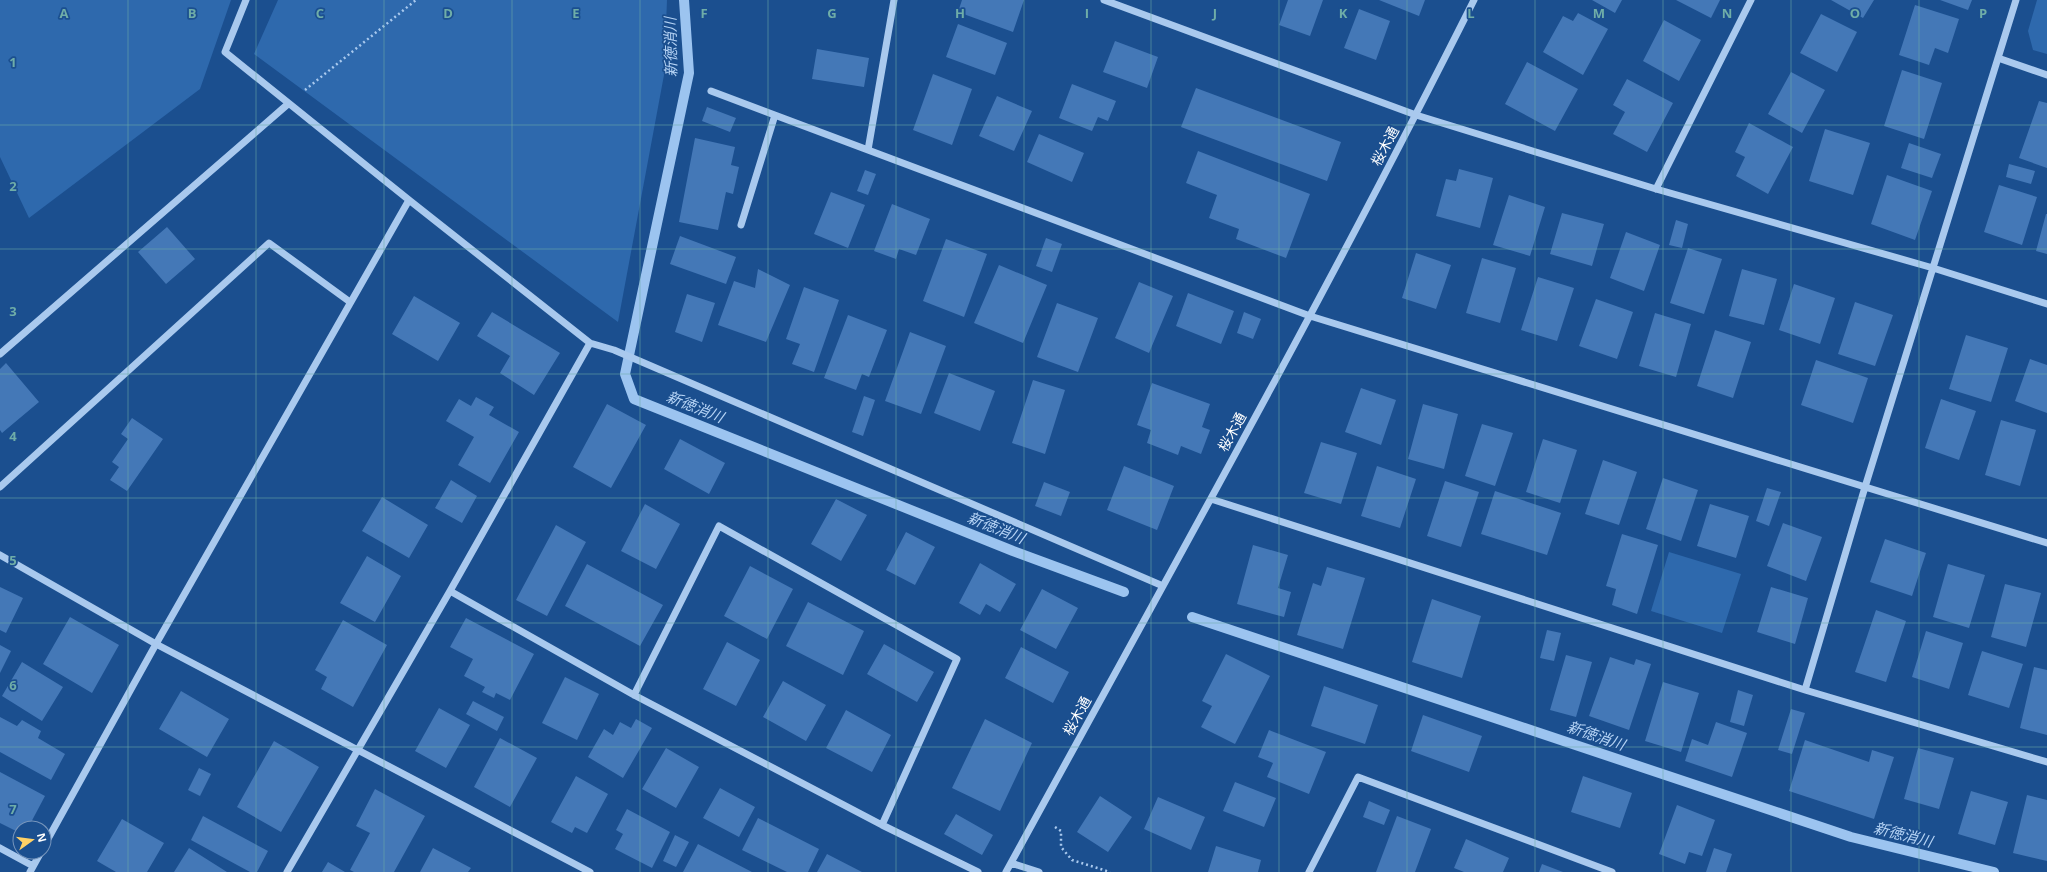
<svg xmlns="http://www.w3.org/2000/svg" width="2047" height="872" font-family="'Open Sans','Noto Sans JP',sans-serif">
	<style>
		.green { fill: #2e69ad }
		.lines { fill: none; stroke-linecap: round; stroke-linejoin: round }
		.stream { stroke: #9cc4f0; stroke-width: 10 }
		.building { fill: #4478b7 }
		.path { stroke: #a9c9ee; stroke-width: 2.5; stroke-dasharray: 2 3; stroke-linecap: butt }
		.minor { stroke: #a9c9ee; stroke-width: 7 }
		.grid { fill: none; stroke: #6fada8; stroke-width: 1; stroke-opacity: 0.55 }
		.labels { text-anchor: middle; stroke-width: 3.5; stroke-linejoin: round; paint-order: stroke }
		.street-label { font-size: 14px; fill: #fff; stroke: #1b4f8f }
		.water-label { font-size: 15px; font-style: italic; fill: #b5d3f5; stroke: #1b4f8f }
		.grid-label { font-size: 13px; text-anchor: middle; font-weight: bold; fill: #6fada8; stroke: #1b4f8f; stroke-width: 3.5; stroke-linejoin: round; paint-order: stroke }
	</style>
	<rect width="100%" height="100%" fill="#1b4f8f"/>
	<path class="green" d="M0,0H231L200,89L29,218L0,157Z
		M278,0H667L664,75L618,322L254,54Z
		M2037,0H2047V54L2033,50L2028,31Z
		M1669,552L1741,574L1722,633L1651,611Z"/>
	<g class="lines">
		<path class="stream" d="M684,0L689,73L625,374L634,399L1013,551L1124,592
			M1192,617L1851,837L1994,872"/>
	</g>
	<path class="building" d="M962,0H1024L1013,32L958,12Z
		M1288,0H1323L1310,36L1279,25Z
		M1379,0H1425L1419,16Z
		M1592,0H1622L1615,13Z
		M1676,0H1720L1711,18Z
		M1831,0H1874L1863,18Z
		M1940,0H1972L1968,10Z
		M1915,5L1959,19L1948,53L1935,48L1929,65L1899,55Z
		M1359,9L1390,21L1376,60L1344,48Z
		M1578,13L1608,29L1583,75L1543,52L1563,16L1573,21Z
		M1821,14L1857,32L1837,72L1800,53Z
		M1664,20L1701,40L1679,81L1643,61Z
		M958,24L1007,43L995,75L946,57Z
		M1115,41L1158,57L1147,88L1103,72Z
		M817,49L869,58L864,87L812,79Z
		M1527,62L1578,89L1555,131L1505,104Z
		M1902,70L1942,83L1924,139L1884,126Z
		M1791,72L1825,90L1802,133L1768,114Z
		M933,74L972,89L952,145L913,130Z
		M1627,79L1673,103L1647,152L1613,134L1625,112L1613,105Z
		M1072,84L1116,101L1108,121L1098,117L1092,131L1059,118Z
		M1196,88L1341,142L1327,181L1181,127Z
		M997,96L1032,111L1014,151L979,136Z
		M2039,101L2047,103V168L2019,158Z
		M707,107L736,118L730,132L702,121Z
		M1749,123L1793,147L1768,194L1736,176L1745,157L1735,152Z
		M1825,129L1870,143L1853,195L1809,181Z
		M1039,134L1084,153L1072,182L1027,162Z
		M695,138L735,147L731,165L739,167L733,194L726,192L718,230L679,222Z
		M1909,143L1941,154L1932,178L1901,168Z
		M1198,151L1310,194L1286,258L1236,239L1239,229L1209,218L1217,195L1186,183Z
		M2009,164L2035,171L2031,184L2006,177Z
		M1459,169L1493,178L1480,228L1436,216L1446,179L1456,181Z
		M865,170L876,174L868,195L857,191Z
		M1887,175L1932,191L1915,240L1871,224Z
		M1999,185L2037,197L2022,245L1984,232Z
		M831,192L865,205L848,248L814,234Z
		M1509,195L1545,207L1530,256L1493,245Z
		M892,204L930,219L916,255L899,249L896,259L874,251Z
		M1562,213L1604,224L1592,266L1550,254Z
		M2046,214H2047V254L2036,251Z
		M1676,220L1688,224L1682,248L1669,245Z
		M167,227L195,259L166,284L138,252Z
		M1626,232L1660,245L1644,291L1610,278Z
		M680,236L736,257L726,284L670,264Z
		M1046,238L1062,244L1052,272L1036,266Z
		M946,239L987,254L964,317L923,301Z
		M1688,248L1722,259L1704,314L1670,303Z
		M1416,253L1451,265L1436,309L1402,298Z
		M1482,258L1516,268L1500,323L1466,313Z
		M999,265L1047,285L1023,343L974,323Z
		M758,269L790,285L766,342L718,325L734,281L755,288Z
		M1742,269L1777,279L1764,325L1729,316Z
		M1538,277L1574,288L1557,341L1521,330Z
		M1139,282L1173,296L1149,353L1115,338Z
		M1794,284L1835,298L1820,344L1779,330Z
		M804,287L839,300L814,372L792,364L800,344L786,339Z
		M1188,293L1234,311L1221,344L1176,326Z
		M687,294L715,303L702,342L675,332Z
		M414,296L460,323L438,361L392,334Z
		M1596,299L1633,312L1617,359L1579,346Z
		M1855,302L1893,315L1875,366L1838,354Z
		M1057,303L1098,318L1078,372L1037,357Z
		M492,312L560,353L534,395L500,373L510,356L477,336Z
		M1244,312L1261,319L1253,339L1237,333Z
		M1655,313L1691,324L1676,377L1639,366Z
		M848,315L887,330L869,377L862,374L856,390L824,378Z
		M1715,330L1751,342L1733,398L1697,386Z
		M910,332L946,346L921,414L885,401Z
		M1966,335L2008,348L1991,402L1949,389Z
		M2030,359L2047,365V413L2015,401Z
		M1816,360L1868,378L1853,423L1801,405Z
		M6,363L39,402L2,433L0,430V369Z
		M949,373L995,391L980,431L934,413Z
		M1033,380L1065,390L1045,454L1012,443Z
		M1152,383L1210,404L1202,427L1210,430L1201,454L1181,446L1178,455L1147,443L1151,430L1137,425Z
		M1361,388L1396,400L1381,445L1345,432Z
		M864,396L875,400L863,436L852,432Z
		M476,397L494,407L489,415L519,432L490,483L458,465L474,437L446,421L459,399L471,406Z
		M1941,399L1976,411L1959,460L1925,448Z
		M607,404L646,425L611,488L573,467Z
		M1423,404L1458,414L1444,469L1408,459Z
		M132,418L163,439L127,491L110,480L119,467L112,462L128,439L121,434Z
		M2001,420L2036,430L2020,486L1985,475Z
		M1482,424L1513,433L1495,486L1465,476Z
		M680,439L725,463L709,494L664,469Z
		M1543,439L1577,450L1560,503L1526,492Z
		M1321,442L1357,453L1341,504L1304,493Z
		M1603,460L1637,472L1619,525L1585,514Z
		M1124,466L1174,486L1157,530L1107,510Z
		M1377,466L1416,479L1400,528L1361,516Z
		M1663,478L1698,490L1681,541L1646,529Z
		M451,480L477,496L462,523L435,508Z
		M1445,481L1479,492L1461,547L1427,536Z
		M1044,482L1070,492L1061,516L1035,506Z
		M1767,488L1781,492L1769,526L1756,521Z
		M1495,491L1561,513L1547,555L1481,534Z
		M382,497L428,525L409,558L362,531Z
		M836,499L867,515L841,561L811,544Z
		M645,504L680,524L656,569L621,551Z
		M1710,504L1749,516L1736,558L1697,546Z
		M1783,523L1822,537L1806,581L1767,566Z
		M556,525L586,542L547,616L516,600Z
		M906,532L935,547L915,585L886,570Z
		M1622,534L1658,545L1637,614L1612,605L1616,589L1606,586Z
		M1885,539L1926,553L1912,596L1870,582Z
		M1253,545L1288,555L1278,588L1291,592L1284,617L1237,604Z
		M367,556L401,576L375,622L340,603Z
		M980,563L1016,584L1000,612L986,604L980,615L959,603Z
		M587,564L663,605L640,646L565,606Z
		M1948,564L1985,575L1969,628L1933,617Z
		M750,566L793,589L767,639L724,616Z
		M1327,567L1365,578L1343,649L1297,635L1313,583L1321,586Z
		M2005,584L2041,593L2026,647L1991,637Z
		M0,587L23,598L6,633L0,630Z
		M1771,587L1808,598L1795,644L1757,632Z
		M1042,589L1078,608L1056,649L1020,630Z
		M1432,599L1481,616L1462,678L1412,662Z
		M808,602L864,631L843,675L786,646Z
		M1876,610L1906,621L1886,682L1855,672Z
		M70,617L119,645L92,693L43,664Z
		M466,618L534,654L510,700L496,693L494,698L482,692L485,687L464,676L473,659L450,647Z
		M343,620L387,645L353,707L321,689L327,677L315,670Z
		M1547,630L1561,633L1554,661L1540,658Z
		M1926,631L1963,643L1949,689L1912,677Z
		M727,642L760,660L736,706L703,689Z
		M884,644L934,672L917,702L867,674Z
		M0,645L11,651L0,673Z
		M1021,647L1069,672L1053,703L1005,678Z
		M1982,651L2023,664L2009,708L1968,695Z
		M1226,654L1270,676L1235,744L1201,727L1212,706L1202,701Z
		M1566,655L1592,662L1576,717L1550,710Z
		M1610,657L1634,665L1636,659L1651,664L1629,730L1589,716Z
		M22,662L63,687L42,721L2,696Z
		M2034,667L2047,670V735L2020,728Z
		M565,677L599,694L577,740L542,723Z
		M783,681L826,705L806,741L763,717Z
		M1663,682L1699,693L1681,752L1645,741Z
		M1324,686L1378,705L1365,744L1311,726Z
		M1738,690L1753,695L1744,726L1730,722Z
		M181,691L229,719L207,757L159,729Z
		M473,701L504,717L497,731L466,714Z
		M439,708L470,725L446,768L415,751Z
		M1791,709L1805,713L1792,754L1778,750Z
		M846,710L891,735L872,772L826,748Z
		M1423,715L1482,736L1469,772L1411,751Z
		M0,717L17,726L22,720L41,731L38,738L65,754L51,780L0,752Z
		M636,719L652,728L623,778L588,757L604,729L613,735L620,722L631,728Z
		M985,719L1032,743L1000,811L952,788Z
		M1716,722L1747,733L1732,777L1685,761L1692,739L1708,745Z
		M1269,730L1326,752L1309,794L1267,777L1273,763L1258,757Z
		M500,738L537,758L510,807L474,787Z
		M1805,740L1869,762L1872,750L1894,757L1874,819L1789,791Z
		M274,741L319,767L281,832L237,807Z
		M666,748L699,767L676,808L642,789Z
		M1918,748L1954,758L1939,809L1904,799Z
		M199,768L211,774L200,796L188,790Z
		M0,772L45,796L28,828H20V833L0,823Z
		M576,776L608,794L587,833L575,827L572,833L551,822Z
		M1583,776L1632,793L1620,828L1571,812Z
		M1235,782L1276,798L1264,827L1223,811Z
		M720,788L755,807L739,837L703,818Z
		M375,789L425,816L394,872H354L350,870L370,833L356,826Z
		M1971,791L2008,802L1995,845L1958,834Z
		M2027,795L2047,800V861L2013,853Z
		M1100,796L1132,817L1108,852L1077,832Z
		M1158,797L1205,817L1191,850L1144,829Z
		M1369,801L1390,810L1384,825L1363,817Z
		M1677,805L1715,820L1702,856L1689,852L1685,864L1659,854Z
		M627,809L670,832L652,868L615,849L623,834L616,830Z
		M956,814L993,835L982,855L944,834Z
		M203,816L268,851L257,872H250L191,840Z
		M1397,816L1431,829L1415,872H1376Z
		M758,818L819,849L808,872H787L742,850Z
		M122,819L164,843L147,872H116L97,861Z
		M675,835L689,842L676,867L663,861Z
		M1466,839L1509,858L1503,872H1464L1454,868Z
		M698,844L752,872H683Z
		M1216,846L1261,860L1258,872H1208Z
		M189,848L227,872H174Z
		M433,848L471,868L468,872H420Z
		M1714,848L1732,854L1726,872H1706Z
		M827,854L862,872H817Z
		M328,862L345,872H322Z
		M1542,864L1563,872H1539Z"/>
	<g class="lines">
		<path class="path" d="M305,90L416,0
			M1055,827L1061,831V847L1072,860L1110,872"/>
		<path class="minor" d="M246,0L225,52L409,200L590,343L614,350L1163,586
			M1104,0L1416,115L1656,189L1933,268L2047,304
			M1998,58L2047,75
			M711,91L1310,316L2047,543
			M868,150L894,0
			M1656,189L1751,0
			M741,225L775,115
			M0,354L288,104
			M0,487L269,243L350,302
			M1211,499L1805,690L2047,762
			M0,555L156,644L590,872
			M450,591L634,695L882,825L978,872
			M1805,690L1865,487L2016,0
			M634,695L719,526L957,659L882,825
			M44,846L156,644L409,200
			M0,848L33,866
			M1011,863L1039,872
			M30,872L41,852
			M287,872L450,591L590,343
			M1006,872C1164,583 1326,295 1474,0
			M1309,872L1358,777L1612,872"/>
	</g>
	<path class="grid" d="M128,0V872M256,0V872M384,0V872M512,0V872M640,0V872M768,0V872M896,0V872M1024,0V872M1151,0V872M1279,0V872M1407,0V872M1535,0V872M1663,0V872M1791,0V872M1919,0V872M0,125H2047M0,249H2047M0,374H2047M0,498H2047M0,623H2047M0,747H2047"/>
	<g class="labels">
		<g class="street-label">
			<text transform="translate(1385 146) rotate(-62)" y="5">桜木通</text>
			<text transform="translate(1232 432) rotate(-61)" y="5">桜木通</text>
			<text transform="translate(1077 716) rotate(-61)" y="5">桜木通</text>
		</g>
		<g class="water-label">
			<text transform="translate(671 47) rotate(-91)" y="5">新徳消川</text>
			<text transform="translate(695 407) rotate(22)" y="5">新徳消川</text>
			<text transform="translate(996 528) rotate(22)" y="5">新徳消川</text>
			<text transform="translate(1596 736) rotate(19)" y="5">新徳消川</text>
			<text transform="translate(1903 835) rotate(14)" y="5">新徳消川</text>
		</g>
	</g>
	<g class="grid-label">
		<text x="64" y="18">A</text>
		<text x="192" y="18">B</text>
		<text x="320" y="18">C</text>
		<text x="448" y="18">D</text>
		<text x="576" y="18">E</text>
		<text x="704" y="18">F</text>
		<text x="832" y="18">G</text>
		<text x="960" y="18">H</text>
		<text x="1087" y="18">I</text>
		<text x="1215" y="18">J</text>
		<text x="1343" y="18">K</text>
		<text x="1471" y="18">L</text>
		<text x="1599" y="18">M</text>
		<text x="1727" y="18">N</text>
		<text x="1855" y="18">O</text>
		<text x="1983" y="18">P</text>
		<text x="13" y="67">1</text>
		<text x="13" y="191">2</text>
		<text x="13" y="316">3</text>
		<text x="13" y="441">4</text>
		<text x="13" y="565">5</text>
		<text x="13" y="690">6</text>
		<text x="13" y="814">7</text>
	</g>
	<g transform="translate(32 840) rotate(76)"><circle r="19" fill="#1b4f8f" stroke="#7695bc"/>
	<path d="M0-3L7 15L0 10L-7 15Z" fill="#ffd166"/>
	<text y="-6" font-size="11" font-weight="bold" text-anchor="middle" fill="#ffffff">N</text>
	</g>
</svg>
